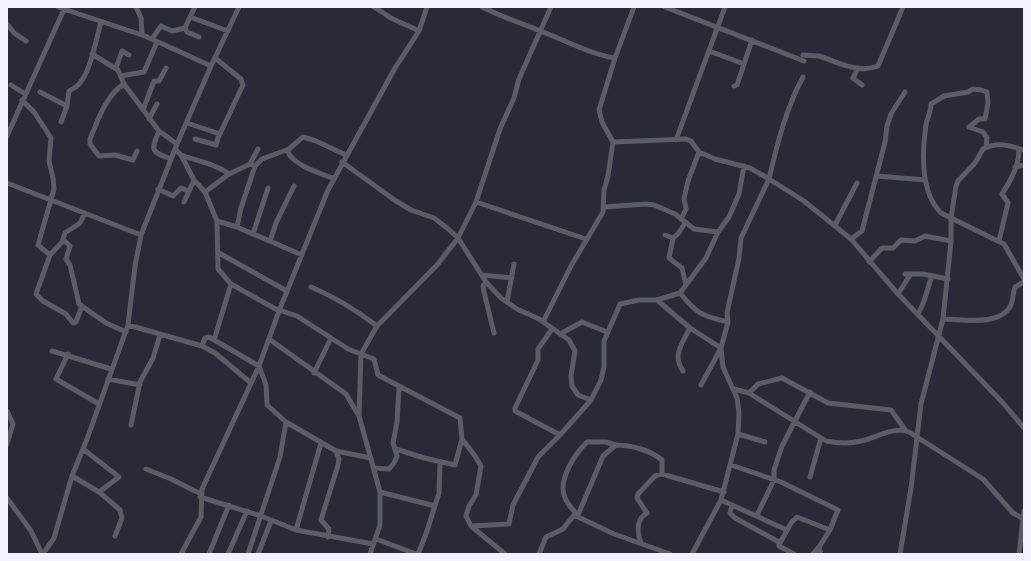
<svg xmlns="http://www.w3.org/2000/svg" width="1031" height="561" font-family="Raleway,sans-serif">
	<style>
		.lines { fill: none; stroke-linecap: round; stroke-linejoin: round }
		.street { stroke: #5c5d64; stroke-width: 5 }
	</style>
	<rect width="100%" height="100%" fill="#282a38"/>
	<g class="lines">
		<path class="street" d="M58,7L145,36L211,66
			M136,7L141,18L142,35
			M195,7L190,17L228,31
			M374,7L391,18L419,31
			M482,7C504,18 526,25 548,34C570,43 591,54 615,58
			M665,7L804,61
			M7,24L14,33L26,41
			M185,28L187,32L199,37
			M152,39L161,26L172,31L185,28L190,17
			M709,51L744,64L737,85L734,86
			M92,54L118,70L124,84L159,131L177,144
			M803,55C808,56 815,55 819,56C838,62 858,74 878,66L903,7
			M744,64L752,40
			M116,68L122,51L129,55
			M858,68L853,78L862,85
			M121,76L144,72L157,42
			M803,77C786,108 777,145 769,179L804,201L851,239L898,294L1004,404L1024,428
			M124,84C106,95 98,120 90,139V144L99,156L115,155L133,160L137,151
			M11,85L25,94
			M40,92L67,106
			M22,100L34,112L51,138L49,161L53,178L54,189L38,245L50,255
			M143,110L154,81H159L166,68
			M149,119L157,104
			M61,122L67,106L69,91C72,89 76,88 79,84C91,71 96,39 101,22
			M187,123L220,134
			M969,127L979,119H985L988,103L987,92L981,90L973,89L968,92L944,96L931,104C931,112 927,118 926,125C922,153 920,192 941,213L1004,244L1024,279
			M969,127L983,132L987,138L986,147
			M159,131C151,151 150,151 171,159
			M7,136L65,7
			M195,139L216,145L218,138L243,85L241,79L215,58
			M676,140L725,7
			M613,142L686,139L691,141L699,152L715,159L750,168L769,179L741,238L739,258L727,313L728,322L721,348L723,367L737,398L739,413L738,434L721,500L692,554
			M175,149L181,155L194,180L205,192L217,221L237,227L302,255
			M287,150C292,165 319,173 333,178
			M181,155C197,161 216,164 229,174
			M342,162L396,201L411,210L434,218L447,228L458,238L486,282L501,298L517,309L539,319L569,340L575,351L571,376L572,386L578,395L591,400
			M250,164L258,149
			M1015,167L1024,165
			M877,176L925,180
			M7,183L141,235
			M158,189L173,196L181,188L188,191
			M205,192L229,174L250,164L255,166L262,159L289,149L303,137L316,141L346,155
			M184,202L194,180
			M476,202L586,239
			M604,207L646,204L654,205L675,214L694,229L718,232
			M681,219L686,209L684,199L688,181L699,152
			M217,221L218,269L231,284L279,311
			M835,225L857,183
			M237,227L241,208L255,166
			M253,234L268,188
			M665,235L673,238L678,234L685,223
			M673,238L669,258L682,268L686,285
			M63,239L70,246L66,259L70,265L79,304L106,323L126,332
			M851,239L862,231L885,142L887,126L891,114L905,92
			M270,241L276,223L294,186
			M999,241L1008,203L1002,194C1009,184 1022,160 1018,148
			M219,253L287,291
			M869,262L882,248H893L901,240L915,241L925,236L951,241
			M905,274H923L948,279
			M482,275L512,278
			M486,282L483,286L484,292L494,333
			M311,287C335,297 356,310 377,326
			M680,293C697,314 702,316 728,322
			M898,294L910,275
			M657,300L690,328L721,348L701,385
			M507,302L514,264
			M82,306L76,322L73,323L66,314L43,301L36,294L50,255L62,242L65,233L80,223L85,213
			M279,310L297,316L348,349L374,359L378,375L460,418L462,439L455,465L424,458L396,449
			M918,314C925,303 927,289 932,276
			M943,319C963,319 1000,327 1011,305C1013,299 1013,293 1015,287L1024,282
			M543,322L571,266L603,212L604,190L608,176L613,142L602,122L599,110L615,58L634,7
			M128,325L202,346L215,353L251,383
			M552,329L538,349V360L515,408V411L560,435
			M560,334L582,322L607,332
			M269,339L346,394L359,416L380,492V525L370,554
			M214,340L231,284
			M202,346L205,338L209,337L259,366L266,385L267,405L286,422L336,451L371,458
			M52,351L111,369
			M68,354L56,379L99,404
			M683,371C672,355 682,344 690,328
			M314,373L331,338
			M108,379L140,385
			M734,389L749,393L826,441C837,443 850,444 861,441C875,438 894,426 909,432L983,479L1013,513L1024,519
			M749,393L758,384L782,378L828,403L891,410L906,431
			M7,411L13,424L7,444
			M359,416L361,354L377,326L437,265L458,238L476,202L500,129L514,98L519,79L551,7
			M131,425L140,382L153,358L160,335
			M738,434L765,442
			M462,439L475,456L481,466L476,495L469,506L466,516L471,526
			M616,445L606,442H587C575,454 559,478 564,495C566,503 572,509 578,515L603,456L616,445C631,445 650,450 662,460V474
			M83,449L119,477L99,492
			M731,465L781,482L838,510L830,530L819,547L821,554
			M374,468L389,469L394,463L397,456L393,443L397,422L399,388
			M146,469L171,479L201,494
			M72,476L99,492L120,510L122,518L115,536
			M810,477L821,438
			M380,492L435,506
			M200,497L261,516L296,530L373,544
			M7,498L31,531L42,554
			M721,500L732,505L730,513L735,518L779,542V546L794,554
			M732,505L787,530
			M757,515L774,480V470L782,446L810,392
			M296,530L321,443
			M328,537L329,529L321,520L338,465L339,459L336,451
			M376,539L416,554
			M641,543C637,532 636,519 647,513L637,498L638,494L655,476L662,474L724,492
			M780,543L791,523L797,517L830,530
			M43,554L54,538L72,476L87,439L128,325L135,266L141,235L177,144L211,66L239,7
			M181,554L201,517L202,489L259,366L279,311L328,190L395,68L419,31L427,7
			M209,554L229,505
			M228,554L247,511
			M248,554L280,457L286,422
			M258,554L271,521
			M418,554L426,534L439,493L440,462
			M505,554L471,526L509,524L513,505L538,457L560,435L591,400L601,380L604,367V341L620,304L639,300H657L680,293L706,258L718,232L729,217L739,194L744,166
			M539,554L546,537L563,529L574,515L614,534L670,554
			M813,554L819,547
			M900,554L911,488L921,404L943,319L951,241V219L956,186L958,181L975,163L983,149C998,141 1009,146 1024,150
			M1019,554L1024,511"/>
	</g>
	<rect width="1031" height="561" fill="none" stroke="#f1f3fc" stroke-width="16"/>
</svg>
